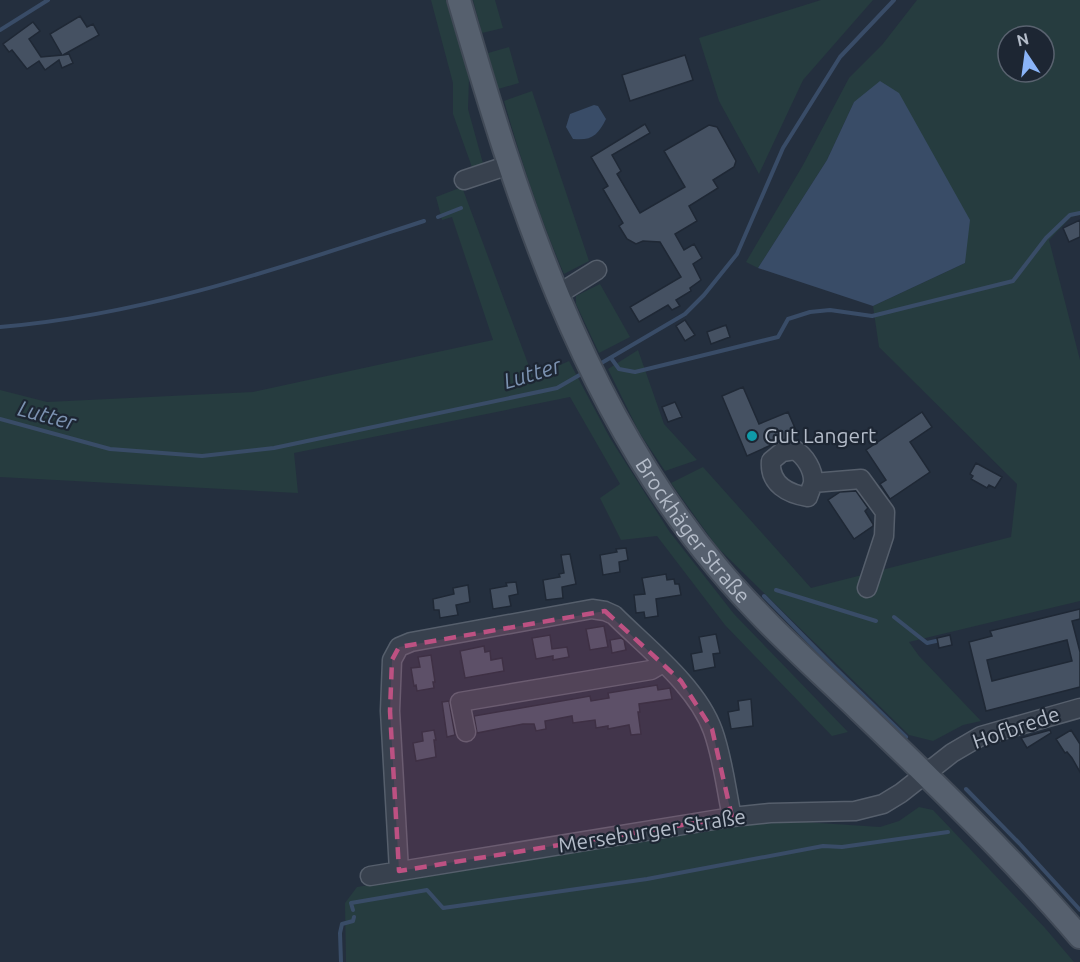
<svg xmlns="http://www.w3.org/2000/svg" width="1080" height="962" font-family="Ubuntu,sans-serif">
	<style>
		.green { fill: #263c3f; fill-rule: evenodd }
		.water { fill: #394c67 }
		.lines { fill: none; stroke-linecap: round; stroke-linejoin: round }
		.stream { stroke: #394c67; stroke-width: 4 }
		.building { fill: #455162; stroke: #1f2835; stroke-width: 1.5; fill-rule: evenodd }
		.minor-casing { stroke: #565f6c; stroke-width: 21 }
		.major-casing { stroke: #414a57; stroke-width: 26 }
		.minor { stroke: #38414e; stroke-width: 18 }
		.major { stroke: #56606e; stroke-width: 22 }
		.marked { fill: #bd5182; fill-opacity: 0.2; stroke: #bd5182; stroke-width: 4.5; stroke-dasharray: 12 8; stroke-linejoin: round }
		.culture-dot { fill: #0f9aa8; stroke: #1d2633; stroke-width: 2 }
		.labels { text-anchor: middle; stroke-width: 4.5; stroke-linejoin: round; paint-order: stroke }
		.poi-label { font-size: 21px; fill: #b4bcc9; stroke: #1d2633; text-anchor: start }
		.street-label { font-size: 21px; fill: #b4bcc9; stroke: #1d2633 }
		.water-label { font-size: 22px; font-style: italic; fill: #7c92b1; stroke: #1d2633 }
	</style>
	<rect width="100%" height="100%" fill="#242f3e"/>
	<path class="green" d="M431,0H446L469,78L468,109L484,167L473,170L453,114V83Z
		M473,0H495L503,28L482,33Z
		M821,0H873L803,80L759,174L719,101L699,38Z
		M917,0H1080V215L1071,217L1049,240L1080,360V601L909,642L919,656L981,721L963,725L933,741L909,735L717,547L671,483L703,467L811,588L1011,537L1017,484L879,347L873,306L965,263L854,102L827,160L758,268L746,262L803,165L849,78L882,45ZM1008,36H1044V72H1008Z
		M509,47L519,83L498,89L488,53Z
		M532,91L589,261L564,274C540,218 521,160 504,101Z
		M462,187L533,377L569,361L610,438L669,531L734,614L848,732L832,736L725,625L657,536L621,540L600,498L620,484L570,397L294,453L298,493L0,477V390L47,402L253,392L493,340L452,217L442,220L436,197Z
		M600,284L630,337L599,353L576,304V296Z
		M638,350L664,424L697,460L665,471L639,432L608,369Z
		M919,807L933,810L1045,928L1074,962H346L345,903L357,887L735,825L804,822L880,827L899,821Z"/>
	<path class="water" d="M880,81L899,93L970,220L965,263L873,306L758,268L827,160L854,102Z
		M594,105L598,106L606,119C598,135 592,141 573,139L566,127L570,114Z"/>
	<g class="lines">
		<path class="stream" d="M0,30L48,0
			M438,217L461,208
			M0,327C146,315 286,266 424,221
			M611,358L619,369L635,372L778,337L788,319L810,312L830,310L872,316L1013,281L1046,238L1070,215L1080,213
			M598,365L685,314L704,295L737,254L783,148L840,57L894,0
			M0,419L110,449L202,456L274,448L557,388L583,373
			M776,590L876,621
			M764,596L834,667L906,737
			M894,617L927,643L936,641
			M966,789L1019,843L1080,910
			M353,910L351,903L427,890L443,908L647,879L823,846L842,847L948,832
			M341,962L340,933L342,924L353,921L354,917"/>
	</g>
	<path class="building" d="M80,16L87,27L93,24L99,35L63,55L69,54L73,63L62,68L59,60L45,70L39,61L27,69L12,50L9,52L3,44L33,22L40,31L29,39L41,57L62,55L50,34Z
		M685,55L693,80L630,101L622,75Z
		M645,124L650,133L612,155L621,171L617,174L640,213L685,187L664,151L709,125L717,127L736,161L734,167L713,180L718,188L689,206L697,221L675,234L684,250L694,244L702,258L693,264L701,280L690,288L691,291L676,300L680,306L672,310L668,305L639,322L630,307L681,277L660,242L643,241L636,244L627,239L619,226L623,223L603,189L608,186L591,157Z
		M1080,220V237L1069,242L1063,228Z
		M685,320L695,335L685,341L676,326Z
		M726,325L730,337L711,344L707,332Z
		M743,387L759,424L788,412L798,435L780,441L747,456L722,396Z
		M675,402L682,417L668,422L662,407Z
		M922,412L932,427L910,442L930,472L890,499L880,484L886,480L866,450Z
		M976,463L1002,477L995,488L989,485L987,488L971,479L973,476L970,474Z
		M856,491L868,508L865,511L873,524V526L854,539L828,500L840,492Z
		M626,548L628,560L619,562L620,572L603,575L600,555L617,552L616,549Z
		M570,554L576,584L562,587L563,598L546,600L543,580L560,577L559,574L564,573L561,555Z
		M666,574L667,580L674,579L675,584H679L681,595L656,599L658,616L645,618L644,612L636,613L634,595L645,594L642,578Z
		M516,582L518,594L509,596L511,606L493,609L490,589L507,586L506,583Z
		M468,585L470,602L456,605L458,615L440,618L439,610H434L433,599L454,594L453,588Z
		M1080,609V619L1072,621L1080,652V687L986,711L969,642L992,636L990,631ZM1067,640L1072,661L992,681L987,660Z
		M604,626L608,647L590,650L586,629Z
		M716,634L720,653L713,654L715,667L694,671L691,654L702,652L699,637Z
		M550,635L552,649L567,647L569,657L553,660V656L536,659L532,638Z
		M950,635L952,645L939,648L937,638Z
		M621,638L624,640L626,650L612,653L610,640Z
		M484,646L485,652L490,651L491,660L502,658L504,671L465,678L460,651Z
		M431,655L435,682H433L434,688L417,691L416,685L414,686L411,668L420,667L418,657Z
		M657,685L658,690L670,688L672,699L639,704L640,712H638L641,734L631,735L629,725L608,729V726L596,728L595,720L573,723L572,716L545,721L546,729L536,731L534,724H523L477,733L474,716L590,696L591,701L609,698L608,693Z
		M751,699L753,726L731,729L728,712L739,710L738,701Z
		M449,701L455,735L447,737L442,702Z
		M434,730L436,740H434L436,757L416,761L413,743L423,741L422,732Z
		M1050,730L1051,733L1027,748L1021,738Z
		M1071,730L1080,744V772L1072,758L1067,752L1065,753L1056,739Z"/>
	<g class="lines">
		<defs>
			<path id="minor" d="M464,180L509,165
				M557,295L597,270
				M795,450C805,456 814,470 813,483C812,487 809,493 808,497C788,494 769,484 771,461L782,452Z
				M813,483L861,479L885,512L884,536L867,588
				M466,732L460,702L651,670L663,663
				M399,871L390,711L392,660L399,647L411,642L592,609L605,611L614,615C647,648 697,686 713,731C723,759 726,789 732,817
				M370,876L732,817L770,813L855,811L883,804L901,793L952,753L981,736L1080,708"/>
			<g id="major">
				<path id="s1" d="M459,0C517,200 581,405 717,567C760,619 811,664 859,710C935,783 1011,857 1080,937"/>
			</g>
		</defs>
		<use href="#minor" class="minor-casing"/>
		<use href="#major" class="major-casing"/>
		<use href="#minor" class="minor"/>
		<use href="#major" class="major"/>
	</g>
	<path class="marked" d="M605,611L681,681L712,729L732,817L399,871L390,711L392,660L399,647Z"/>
	<circle class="culture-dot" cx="752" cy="436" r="6"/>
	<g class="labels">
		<g class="poi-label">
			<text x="764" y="443">Gut Langert</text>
		</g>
		<g class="street-label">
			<text dy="7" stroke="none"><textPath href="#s1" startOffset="584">Brockhäger Straße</textPath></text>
			<text transform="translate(1016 728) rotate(-19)" y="7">Hofbrede</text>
			<text transform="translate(652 831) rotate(-9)" y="7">Merseburger Straße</text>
		</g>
		<g class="water-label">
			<text transform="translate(532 373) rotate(-17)" y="8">Lutter</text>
			<text transform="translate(47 415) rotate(15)" y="8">Lutter</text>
		</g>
	</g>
	<g transform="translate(1026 54) rotate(347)"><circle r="28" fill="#1d2633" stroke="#59626f" stroke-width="1.5"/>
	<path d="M0-4.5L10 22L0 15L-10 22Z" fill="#8ab4f8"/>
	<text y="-9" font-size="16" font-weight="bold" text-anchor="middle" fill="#b4bcc9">N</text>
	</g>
</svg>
